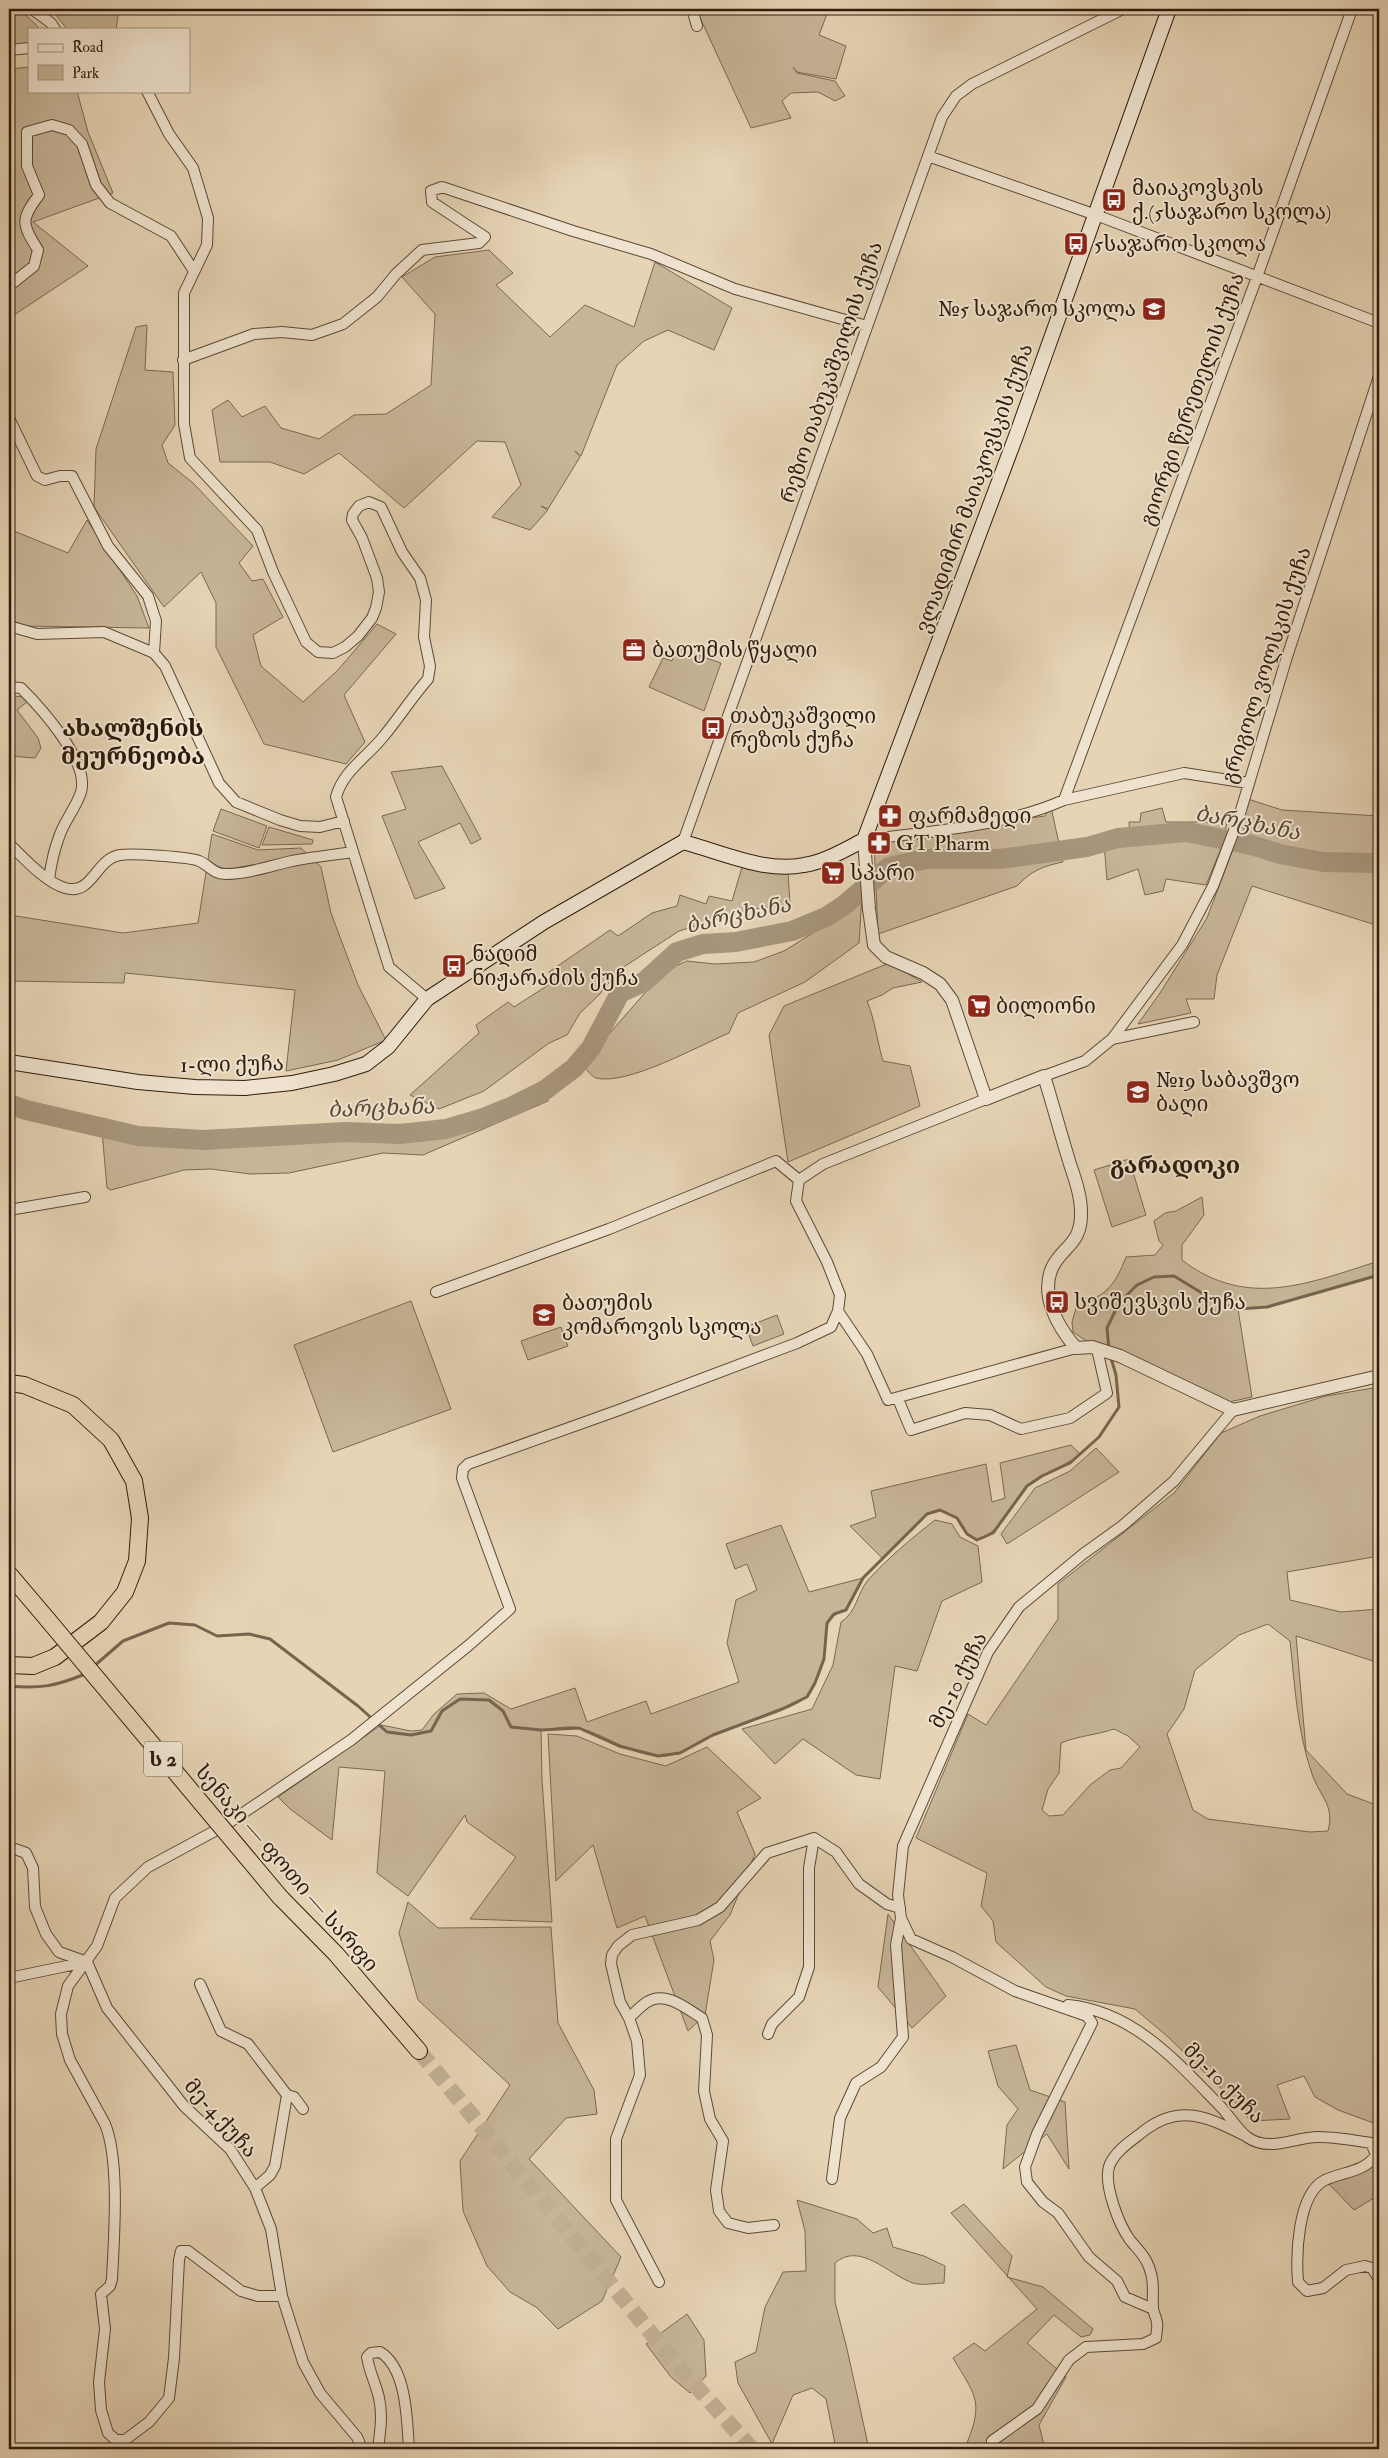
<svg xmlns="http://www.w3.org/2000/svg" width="1388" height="2458" font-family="'IM FELL Double Pica','Noto Serif Georgian',serif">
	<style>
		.green { fill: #c7b598; stroke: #7a6852; fill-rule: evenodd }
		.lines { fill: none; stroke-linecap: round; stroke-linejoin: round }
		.stream { stroke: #77644f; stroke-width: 3 }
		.river { stroke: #a7957c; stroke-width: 20 }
		.trunk-tunnel { stroke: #c1af93; stroke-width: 16; stroke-dasharray: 16 8; stroke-linecap: butt }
		.minor-casing { stroke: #5c4936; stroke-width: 12 }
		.tertiary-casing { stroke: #5c4936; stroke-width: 14 }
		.secondary-casing { stroke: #2e1b0c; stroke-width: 16 }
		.trunk-casing { stroke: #2e1b0c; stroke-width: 18 }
		.minor { stroke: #efe3cf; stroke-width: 10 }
		.tertiary { stroke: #efe3cf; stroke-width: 12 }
		.secondary { stroke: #efe3cf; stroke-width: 14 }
		.trunk { stroke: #e6d4b5; stroke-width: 16 }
		.trunk-bridge-casing { stroke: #2e1b0c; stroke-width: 18; stroke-linecap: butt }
		.trunk-bridge { stroke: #e6d4b5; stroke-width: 16 }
		.labels { text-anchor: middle; stroke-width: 4; stroke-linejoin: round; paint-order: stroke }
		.shield { fill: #efe3cf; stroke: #685746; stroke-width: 1 }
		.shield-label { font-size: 20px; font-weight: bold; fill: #2e1b0c }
		.poi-label { font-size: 21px; fill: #2e1b0c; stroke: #efe3cf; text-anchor: start }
		.street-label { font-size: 21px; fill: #2e1b0c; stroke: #efe3cf }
		.water-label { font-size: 22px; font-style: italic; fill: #584633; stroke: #efe3cf }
		.quarter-label { font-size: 24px; font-weight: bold; fill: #2e1b0c; stroke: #efe3cf }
	</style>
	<rect width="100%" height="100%" fill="#e6d4b5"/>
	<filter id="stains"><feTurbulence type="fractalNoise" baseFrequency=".004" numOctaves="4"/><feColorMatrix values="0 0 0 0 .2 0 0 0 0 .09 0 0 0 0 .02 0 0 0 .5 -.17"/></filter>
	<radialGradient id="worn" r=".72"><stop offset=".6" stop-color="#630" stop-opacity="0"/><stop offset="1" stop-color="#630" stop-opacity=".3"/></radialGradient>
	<path class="green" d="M45,9H119L116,29H67L56,15Z
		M696,9H829L819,35L846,46L836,79L797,72L793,67L797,73L835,81L845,96L835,101L818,92L791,93L782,101L791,118L751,128Z
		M23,12L40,29H29V44L9,46V16Z
		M29,67V91H77L88,132L113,193L33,222L88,266L14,315L9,314V69Z
		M489,250L513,273L496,285L550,337L585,305L634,327L655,262L732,308L714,350L668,330L644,341L617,365L581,456L575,451L580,457L548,509L541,506L548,510L530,530L492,517L521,485L505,442L477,441L404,508L339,453L304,474L270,462H220L212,410L228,400L242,417L265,406L281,428L319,439L354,415L386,414L431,385L435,314L402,277L435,257Z
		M147,325L145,370L173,372L175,425L162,445L168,463L193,483L253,546L239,563L252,581L263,579L283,617L253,635L261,666L303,702L338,670L377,624L396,634L344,695L365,742L346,764L264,744L216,647V603L201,572L164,607L94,507L96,449L136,327Z
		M87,520L137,596L149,628L23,626L9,618V529L68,553Z
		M677,648L721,663L704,711L649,687L663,658L672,661Z
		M9,696L33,697L17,710L38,738L41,748L35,758L9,756Z
		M442,766L481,839L471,844L460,823L418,842L445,888L415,899L382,816L406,809L391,772Z
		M1248,799L1282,810L1379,816V926L1252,886L1217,975L1214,999H1186L1191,1013L1138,1024L1160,993L1207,918L1232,852L1250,845L1241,823Z
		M1051,807L1063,862C1043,866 1031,871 1017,886L878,934L874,840L1045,816Z
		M1162,808L1166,822H1227L1223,844L1206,885L1166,879L1163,891L1145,895L1138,869L1107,880L1104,843L1130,837L1129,822H1140L1141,813Z
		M221,809L267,826L259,848L213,831Z
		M269,827L313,840L312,844L262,845Z
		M212,834L258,850L301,848L321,867L331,913L358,985L386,1040L338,1060L286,1071L295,990L125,973L124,983L9,981V921L16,916L123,933L198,923Z
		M743,864L788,873L790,904L748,910L679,931L619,970L599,995L580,1013L567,1035L549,1043L484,1091L439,1109L410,1095L479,1033L476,1025L508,1002L514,1007L553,982L549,972L610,930L618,936L652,913L677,906L680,895L706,904L709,896L732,901Z
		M862,895L859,943L805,982L738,1013L729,1033C698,1046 627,1086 596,1078C591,1076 586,1069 582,1065L664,971L687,961L715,964L754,962L784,951L816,931Z
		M889,963L922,982L893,988L882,995L867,1001C875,1020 877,1041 883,1061L910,1066L920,1106L788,1162L769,1035L784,1006Z
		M549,1092L548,1101L423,1155L383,1153L289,1173L250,1174L211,1169L184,1170L111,1190L107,1188L102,1131L132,1139L203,1145L278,1144L447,1135Z
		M1129,1159L1146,1215L1112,1227L1094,1170Z
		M1202,1197L1204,1215L1182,1245V1260C1247,1310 1309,1283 1379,1261V1275L1267,1307L1238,1309L1252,1397L1229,1402L1091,1344L1073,1332L1072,1322L1076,1308C1106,1294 1114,1288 1126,1257L1155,1255L1163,1245L1159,1241L1154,1221L1165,1213L1176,1211Z
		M411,1301L451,1409L333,1452L294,1345Z
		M777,1315L784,1334L753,1346L746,1327Z
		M561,1327L568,1346L528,1360L521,1341Z
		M1379,1387V1556L1287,1572L1290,1600L1341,1612L1379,1609V1663L1296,1636L1306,1750L1347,1794L1379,1806V2125L1338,2110L1315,2097L1304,2076L1277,2085L1290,2119L1251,2121L1233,2100L1167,2036L1135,2009L1066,1996L1046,1987L996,1942L993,1921L981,1906L987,1873L916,1838L968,1714L986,1725L1058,1619V1584L1174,1493L1221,1433L1260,1416L1326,1396ZM1268,1624L1290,1641C1295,1687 1297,1730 1312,1774C1320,1797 1335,1805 1328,1831L1310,1832L1208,1819L1193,1810L1167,1734L1184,1709L1195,1670L1239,1635ZM1114,1729L1128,1736L1140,1747L1121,1768L1110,1770L1090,1785L1063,1815L1049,1816L1042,1810L1048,1789L1059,1773L1061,1743C1078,1736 1096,1735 1114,1729Z
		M1071,1445L1080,1454C1064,1468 1041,1472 1027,1487C1006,1508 1009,1526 977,1540L967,1534L957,1518L940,1510L927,1514L883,1559L850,1526L876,1517L871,1491L986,1464L992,1502L1005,1498L1000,1463Z
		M1096,1448L1119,1472L1007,1544L1001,1534L1035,1488L1070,1471Z
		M935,1520L952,1524L960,1537L978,1546L982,1582L942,1601L917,1671L895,1666L880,1779L856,1775L803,1739L775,1764L742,1729L812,1709L833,1665L841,1622C857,1612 857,1593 868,1580C888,1558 912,1538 935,1520Z
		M781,1525L809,1592L863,1578L846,1610C818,1619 829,1637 823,1660C821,1672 815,1685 808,1695C798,1709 733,1726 714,1734C695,1742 680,1758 658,1756C629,1754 604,1734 579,1728C569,1725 553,1729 541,1730L542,1780L552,1922L470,1919L516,1857L467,1822L465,1815L408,1896L377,1873L385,1771L339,1767L332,1840L290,1809L278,1797L381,1725L411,1731L422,1730L434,1714L457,1694L484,1693L511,1709L575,1688L587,1722L646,1701L651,1714L739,1682L727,1643L736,1600L757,1590L747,1564L735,1569L726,1544Z
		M548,1734L577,1736L620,1754L666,1766L707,1747L761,1798L737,1812L755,1854L730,1915L710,1941L714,1960L705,2015L688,2031L645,1916L617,1928L593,1845L556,1881Z
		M408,1902L438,1928L551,1927L558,2023L594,2090L597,2114L566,2118L529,2159L621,2257L602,2301L558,2329L536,2307L510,2292L487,2266L463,2211L460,2161L510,2085L418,2000L399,1933Z
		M888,1914L946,1996L912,2028L878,1987Z
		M1016,2045L1030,2090L1065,2102L1069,2169L1047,2134L1003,2169L1007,2125L1018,2109L998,2086L988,2051Z
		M1379,2160V2195L1354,2210L1329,2184Z
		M797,2200L857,2219L873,2233L887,2228L893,2247L924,2256L945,2266L944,2283C935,2283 922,2286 913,2283C889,2275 860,2241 835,2263V2302L847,2349L869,2449H836L826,2399L812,2388L793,2395L772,2444L738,2383L735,2362L756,2352L765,2307L783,2272L806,2271L805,2231Z
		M964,2204L1012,2256L1007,2277L1043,2287L1093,2329L1090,2335L1081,2337L1054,2315L1027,2343L1066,2377L1039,2425L1045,2449H973L967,2443C984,2401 975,2395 953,2358L974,2343L985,2351L1037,2309L951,2213Z
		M687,2314L704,2340L706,2376L690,2393L671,2377L646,2344Z"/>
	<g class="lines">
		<path class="stream" d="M1109,1350L1107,1328L1119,1303L1137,1285L1154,1277L1174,1276L1215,1301L1238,1309L1267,1307L1379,1275
			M93,1667L123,1641L169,1623L195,1625L217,1636L249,1634L270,1639L358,1706L387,1732L411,1735L431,1731L442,1711L460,1699L489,1700L503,1711L511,1727L541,1730L579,1728L619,1746L658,1756L680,1753L713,1735L782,1709L807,1697L815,1683L824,1659L827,1623L834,1614L846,1610L863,1578L927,1514L940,1510L957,1518L967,1534L977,1540L993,1533L1027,1486L1042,1476L1070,1463L1099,1437L1119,1407L1116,1375L1111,1358
			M9,1686C40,1689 56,1686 85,1674"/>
		<path class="river" d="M9,1104L26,1110L138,1136L203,1140L345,1132L400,1134L446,1129L483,1118L513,1106L545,1090L574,1068L591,1048L620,993L644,982L677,952L703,944L736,942L792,931L826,917L843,906L889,867L926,859H1000L1087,847L1118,838L1186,832L1251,845L1280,854L1323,862L1379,863"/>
		<path class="trunk-tunnel" d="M419,2051L679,2367L752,2449"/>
		<defs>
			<path id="minor" d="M32,9L51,23L55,29
				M692,9L697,26
				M9,50L29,48
				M147,91L169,134L193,168L208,218L207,245L184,293V424L190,458L257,530L273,572L306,642L318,652L333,653L345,647L358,636L372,618L376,608L379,592L377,578L362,538L352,520L353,514L359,506L369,502L381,507L402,552L420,578L426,600L424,637L430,666L428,679C412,697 399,718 383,737C366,758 343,771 336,797L389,967L427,999
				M928,156L1096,215L1379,323
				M9,286L34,266L38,250C22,224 20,220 39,195L27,166V132L52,125L69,130L82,144L96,185L110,203L171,236L194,271
				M183,360L254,334L282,332L312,335L343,324L377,297L396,274L422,250L479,243L485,237L432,202L431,191L442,187L573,231L651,254L735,289L867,326
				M9,418L37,476L45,480L60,476H72L108,546L148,596L156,621L154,653
				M9,626L37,634L104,632L154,653L165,666L219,783L236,802L280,820L300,826L320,827L344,821
				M9,687L21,688C41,708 90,762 81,792C76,808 64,821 59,837C54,850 51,865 49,879
				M1064,800L1257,277L1352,9
				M864,840C930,831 1003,827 1064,800L1184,773L1248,783
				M683,842L942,117L956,96L972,84L1123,9
				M9,844C23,857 46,883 65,888C93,896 95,859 120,855C130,853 191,857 199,861C209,865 213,874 225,874C248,874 270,866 292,861C312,857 333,855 353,852
				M1112,1039L1194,1022
				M1044,1076L1085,1061L1112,1039L1182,945L1213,886L1238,820L1286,660L1379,376
				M9,1210L85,1197
				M436,1292L609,1229L776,1161L799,1180
				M838,1311L867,1354L888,1400L1076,1348
				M898,1399L911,1430L965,1413L990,1415L1021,1429L1070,1418L1107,1393L1097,1349
				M9,1850L15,1849L26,1853L33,1868L35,1907L46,1934L59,1952L87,1962L107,2008L184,2106L230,2149L255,2188L271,2229L282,2296L303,2362L320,2393L357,2437L362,2449
				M9,1978L86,1962
				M200,1984L221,2031L248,2044L287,2095
				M1068,2005C1134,2011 1179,2064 1222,2108C1230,2117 1238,2130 1247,2137C1270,2153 1294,2137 1318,2137C1335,2137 1353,2140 1371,2143L1376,2155C1365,2172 1342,2172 1325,2180C1297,2194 1296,2256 1298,2282L1307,2291L1323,2288L1346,2270L1365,2266L1372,2268L1379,2279
				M629,2018L637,2041L640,2075L616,2139V2200L659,2282
				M768,2034L772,2024L799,1997L809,1967V1868L814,1838
				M832,2179L840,2118L856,2083L881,2067L903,2037L896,1945L901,1918
				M255,2188L270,2175L275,2166L287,2095L294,2097L303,2109
				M774,2225L748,2228L728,2223L719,2211L716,2190L723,2141L710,2119L704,2091L707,2035L702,2018C687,2009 665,1990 647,2002C641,2006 635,2012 629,2018L620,2002L611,1964L612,1955L618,1946L632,1935L698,1920L720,1907L767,1853L814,1838L836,1852L859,1884L887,1904L900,1908
				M282,2296H258L241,2291L188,2251H181L179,2260L174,2358L169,2398L149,2422L125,2440H116L108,2433L101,2410L99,2382L105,2329L101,2294L110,2286L112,2279C114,2238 120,2160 105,2124L70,2060L62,2034L61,2014L68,1986L97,1946L115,1898L148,1867L224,1826L351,1740L468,1646L510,1609L462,1478L463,1469L468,1464L619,1410L797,1343L831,1327L838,1311L840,1295L827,1262L796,1201L799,1180L823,1164L986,1099
				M1153,2309L1125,2297L1117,2281L1089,2257L1058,2213L1043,2202L1027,2182L1025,2167L1037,2134L1092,2023L1087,2016L1015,1991L952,1957L911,1939L901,1918L898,1895L903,1846L988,1652L1019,1607L1083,1554L1122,1526L1174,1481L1233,1410
				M378,2449C380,2433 383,2415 379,2398C376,2384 369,2371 367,2357L371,2353L380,2352C407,2368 407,2421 409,2449
				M991,2449L992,2441L1037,2409L1069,2360L1086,2347L1143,2344L1156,2338C1156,2333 1158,2328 1157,2323C1157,2318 1153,2313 1153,2308C1152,2293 1155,2282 1149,2267C1145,2255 1137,2249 1130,2240C1119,2225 1102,2182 1110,2164C1117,2149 1133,2140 1145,2130C1181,2103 1209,2118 1244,2135"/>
			<path id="tertiary" d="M864,840L869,909L874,945L886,957L923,973L940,984L952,1000L986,1099L1044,1076C1053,1105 1061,1135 1070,1164C1075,1179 1081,1196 1081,1212C1082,1245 1062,1246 1052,1268C1040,1296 1058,1327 1076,1348L1092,1347L1120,1356L1233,1410L1379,1376"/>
			<path id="secondary" d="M9,1062L138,1082L195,1087L245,1088L292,1083L334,1074L366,1064L388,1047L427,999L544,922L683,842C721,852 764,873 804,865C825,862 846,849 864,840L1016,436L1169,9"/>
			<path id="trunk" d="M9,1383L24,1385L73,1405L111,1440L134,1481L140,1518L137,1561L125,1592L101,1622L55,1657L33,1666L9,1665
				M9,1574L48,1620
				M280,1897L336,1954L419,2051"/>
		</defs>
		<use href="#minor" class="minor-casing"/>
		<use href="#tertiary" class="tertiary-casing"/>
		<use href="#secondary" class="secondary-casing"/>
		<use href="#trunk" class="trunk-casing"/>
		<use href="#minor" class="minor"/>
		<use href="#tertiary" class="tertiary"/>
		<use href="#secondary" class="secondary"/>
		<use href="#trunk" class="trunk"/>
		<defs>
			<path id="trunk-bridge" d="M48,1620L280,1897"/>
		</defs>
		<use href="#trunk-bridge" class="trunk-bridge-casing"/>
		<use href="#trunk-bridge" class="trunk-bridge"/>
	</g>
	<defs>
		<symbol id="bus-square" viewBox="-11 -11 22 22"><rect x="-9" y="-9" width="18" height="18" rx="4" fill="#8f2418" stroke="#efe3cf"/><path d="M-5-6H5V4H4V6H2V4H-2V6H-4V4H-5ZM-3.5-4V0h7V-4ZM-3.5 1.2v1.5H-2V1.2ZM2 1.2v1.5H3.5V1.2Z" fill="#fff"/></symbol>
		<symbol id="school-square" viewBox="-11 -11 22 22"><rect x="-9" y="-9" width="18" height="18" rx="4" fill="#8f2418" stroke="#efe3cf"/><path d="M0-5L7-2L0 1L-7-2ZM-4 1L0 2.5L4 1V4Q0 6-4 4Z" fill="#fff"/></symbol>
		<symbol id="office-square" viewBox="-11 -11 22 22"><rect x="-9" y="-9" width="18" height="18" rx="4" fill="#8f2418" stroke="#efe3cf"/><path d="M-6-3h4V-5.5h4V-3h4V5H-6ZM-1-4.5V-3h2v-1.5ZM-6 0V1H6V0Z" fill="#fff"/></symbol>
		<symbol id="pharmacy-square" viewBox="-11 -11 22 22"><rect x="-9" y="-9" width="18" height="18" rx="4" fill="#8f2418" stroke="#efe3cf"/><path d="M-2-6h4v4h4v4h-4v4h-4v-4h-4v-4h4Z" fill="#fff"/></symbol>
		<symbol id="supermarket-square" viewBox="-11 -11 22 22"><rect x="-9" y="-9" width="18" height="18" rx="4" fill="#8f2418" stroke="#efe3cf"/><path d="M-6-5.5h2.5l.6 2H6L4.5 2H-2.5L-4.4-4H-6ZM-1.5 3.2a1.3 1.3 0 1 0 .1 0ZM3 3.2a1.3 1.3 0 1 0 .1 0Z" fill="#fff"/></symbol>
	</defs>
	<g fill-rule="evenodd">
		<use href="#bus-square" x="1100" y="186" width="28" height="28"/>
		<use href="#bus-square" x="1062" y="230" width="28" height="28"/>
		<use href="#school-square" x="1140" y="295" width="28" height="28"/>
		<use href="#office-square" x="620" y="636" width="28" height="28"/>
		<use href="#bus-square" x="699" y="714" width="28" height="28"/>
		<use href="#pharmacy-square" x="876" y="802" width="28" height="28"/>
		<use href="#pharmacy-square" x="865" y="829" width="28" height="28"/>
		<use href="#supermarket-square" x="819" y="859" width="28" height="28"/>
		<use href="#bus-square" x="440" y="952" width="28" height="28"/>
		<use href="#supermarket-square" x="965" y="992" width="28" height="28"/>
		<use href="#school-square" x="1124" y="1078" width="28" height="28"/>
		<use href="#bus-square" x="1043" y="1288" width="28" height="28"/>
		<use href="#school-square" x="530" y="1301" width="28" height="28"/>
	</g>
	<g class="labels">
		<rect class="shield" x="144" y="1741.5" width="38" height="35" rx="4"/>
		<g class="shield-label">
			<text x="163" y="1766">ს 2</text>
		</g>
		<g class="poi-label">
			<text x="1132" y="195">მაიაკოვსკის<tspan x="1132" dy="24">ქ.(5საჯარო სკოლა)</tspan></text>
			<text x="1094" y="251">5საჯარო სკოლა</text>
			<text x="1136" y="316" text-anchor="end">№5 საჯარო სკოლა</text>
			<text x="652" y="657">ბათუმის წყალი</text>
			<text x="730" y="723">თაბუკაშვილი<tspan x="730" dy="24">რეზოს ქუჩა</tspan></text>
			<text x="908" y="823">ფარმამედი</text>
			<text x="896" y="850">GT Pharm</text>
			<text x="850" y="880">სპარი</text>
			<text x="472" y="961">ნადიმ<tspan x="472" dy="24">ნიჟარაძის ქუჩა</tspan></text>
			<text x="996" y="1013">ბილიონი</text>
			<text x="1156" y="1087">№19 საბავშვო<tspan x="1156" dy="24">ბაღი</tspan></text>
			<text x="1074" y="1309">სვიშევსკის ქუჩა</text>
			<text x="562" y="1310">ბათუმის<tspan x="562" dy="24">კომაროვის სკოლა</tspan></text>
		</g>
		<g class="street-label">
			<text transform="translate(831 372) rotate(-71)" y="7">რეზო თაბუკაშვილის ქუჩა</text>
			<text transform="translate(1192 399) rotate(-70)" y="7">გიორგი წერეთელის ქუჩა</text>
			<text transform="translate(974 488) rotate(-70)" y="7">ვლადიმირ მაიაკოვსკის ქუჩა</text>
			<text transform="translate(1266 665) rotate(-72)" y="7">გრიგოლ ვოლსკის ქუჩა</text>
			<text transform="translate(232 1064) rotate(-1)" y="7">1-ლი ქუჩა</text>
			<text transform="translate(958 1680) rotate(-64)" y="7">მე-10 ქუჩა</text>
			<text transform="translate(287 1868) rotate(49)" y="7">სენაკი — ფოთი — სარფი</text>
			<text transform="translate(1224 2083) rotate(45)" y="7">მე-10 ქუჩა</text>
			<text transform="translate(221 2118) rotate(48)" y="7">მე-4 ქუჩა</text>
		</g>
		<g class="water-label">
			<text transform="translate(1248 822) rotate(11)" y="8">ბარცხანა</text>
			<text transform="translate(738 914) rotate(-12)" y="8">ბარცხანა</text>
			<text transform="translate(381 1107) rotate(-2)" y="8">ბარცხანა</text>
		</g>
		<g class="quarter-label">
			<text x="133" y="736">ახალშენის<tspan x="133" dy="28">მეურნეობა</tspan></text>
			<text x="1175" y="1173">გარადოკი</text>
		</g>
	</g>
	<rect width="1388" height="2458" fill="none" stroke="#e6d4b5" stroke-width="30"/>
	<rect x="10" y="10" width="1368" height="2438" fill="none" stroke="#2e1b0c" stroke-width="2.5"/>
	<rect x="15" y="15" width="1358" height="2428" fill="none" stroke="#2e1b0c"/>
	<rect x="28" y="28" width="162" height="65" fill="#efe3cf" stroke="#a29381"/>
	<rect x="38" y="44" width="25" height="8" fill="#efe3cf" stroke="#a29381"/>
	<text x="72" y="52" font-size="15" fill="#2e1b0c">Road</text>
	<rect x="38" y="65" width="25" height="15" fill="#c7b598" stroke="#a29381"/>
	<text x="72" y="78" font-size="15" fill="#2e1b0c">Park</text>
	<rect width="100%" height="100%" filter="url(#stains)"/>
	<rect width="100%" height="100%" fill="url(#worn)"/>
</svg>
